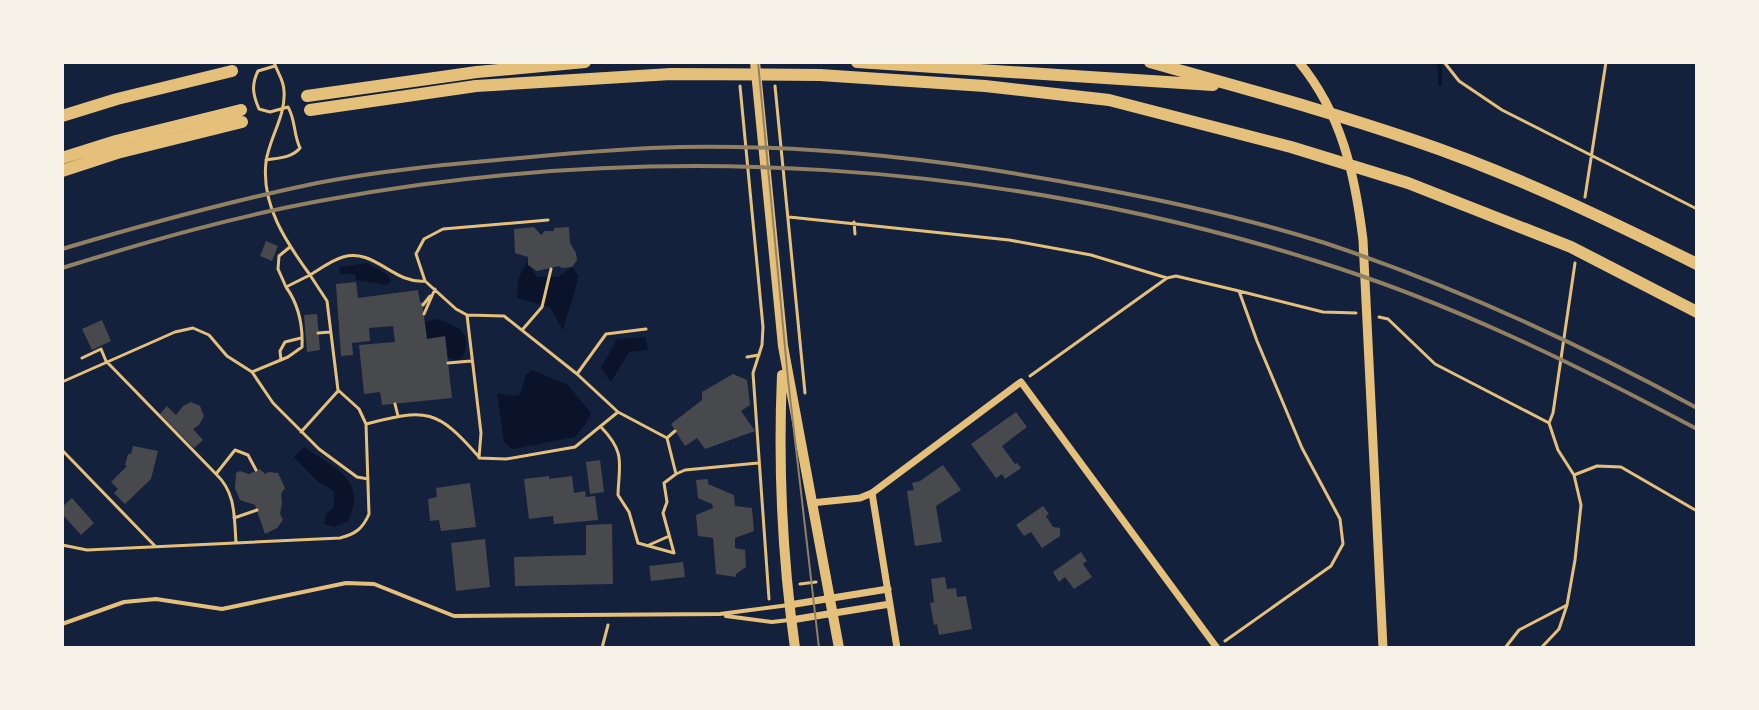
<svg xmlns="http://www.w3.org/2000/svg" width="1759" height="710" font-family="Montserrat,sans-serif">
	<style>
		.water { fill: #0b132b }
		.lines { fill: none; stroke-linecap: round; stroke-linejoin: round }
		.stream { stroke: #0b132b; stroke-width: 4 }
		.building { fill: #48494c }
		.path { stroke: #e5c07b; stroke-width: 3 }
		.service { stroke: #e5c07b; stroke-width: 4 }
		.minor { stroke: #e5c07b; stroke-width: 7 }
		.tertiary { stroke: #e5c07b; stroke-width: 9 }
		.secondary { stroke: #e5c07b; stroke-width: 10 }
		.motorway { stroke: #e5c07b; stroke-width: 12 }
		.tram { stroke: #918062; stroke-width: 2 }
		.rail { stroke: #918062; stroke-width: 4 }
	</style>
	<rect width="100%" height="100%" fill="#14213d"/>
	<path class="water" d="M527,262L537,277H558L572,267L578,275C576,295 567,311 563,331L550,307L517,298L518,279Z
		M367,263L388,275L391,281L387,285L356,280L355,274H340L339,267Z
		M436,319C459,326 474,332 462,359L457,360L448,358L445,337L427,339L425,322Z
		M645,337L648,350L629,352L611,382L601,368L617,339Z
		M532,370L568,385L591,413L585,425L575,437L512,449L504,442L497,393L515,396L520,394L526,375Z
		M304,447C333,468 368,478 348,521L334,527L324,524L326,514L334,507V491L317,481L294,457Z"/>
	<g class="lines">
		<path class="stream" d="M1437,62L1440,67V84"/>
	</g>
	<path class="building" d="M534,227L541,235L545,231H554V228L569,227L570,243L576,253L577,260L572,267L562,268L559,266L537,271L528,265V257L515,253L514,229Z
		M266,241L278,246L272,261L260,256Z
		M356,282L358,298L418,290L420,302H422L427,339L445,336L452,398L382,405L380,392L364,394L359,345L395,342L393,326L369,328L370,341L352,343L353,355L341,356L336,284Z
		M317,314L320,350L307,352L304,315Z
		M102,320L111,341L92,350L82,329Z
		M733,374L747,380L750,405L741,411L755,431L705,449L697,438L685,446L671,424L702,400V392Z
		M191,402L200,406L204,416L199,425L193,429L203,440L194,448L160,414L167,406L176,415L183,406Z
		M1016,412L1027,427L1002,446L1015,464L1017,463L1021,468L1005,479L1002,474L996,478L971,444Z
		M133,446L158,451L151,479L125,504L114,493L118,489L111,482L127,466L125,465L128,454H131Z
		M600,460L604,492L590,494L586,462Z
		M943,465L961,490L936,506L942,542L915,546L907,491L914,490L912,483L920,481Z
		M260,469L265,474L269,472L278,473L285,488L281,494L282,503L280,514L283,520L277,528L265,534L255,505L240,500L235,488L236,473L240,471L249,474Z
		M549,476V479L572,476L574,493L585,491L586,497L595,496L598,520L554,524L553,516L529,519L524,479Z
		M708,479V484L734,495L735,506L752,508L754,531L735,538V548L745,550L746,567L736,574V577L716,574L713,538L698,536L696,515L713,508L712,504L698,498L696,480Z
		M470,483L476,527L441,531L439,520L430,521L428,499L437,497L436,488Z
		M72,498L94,523L81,535L62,514V507Z
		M1043,506L1049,514L1046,516L1053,527L1060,528V536L1042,548L1031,532L1024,536L1016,525Z
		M612,524L613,584L515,586L514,557L586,555V525Z
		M485,539L490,587L456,591L451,543Z
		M1081,552L1087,561L1083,564L1092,577L1074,589L1065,577L1059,582L1053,572Z
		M683,562L685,577L651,581L649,566Z
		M945,577L947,589L956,588L957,597L966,596L972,629L939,635L937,624L934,625L930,603L934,602L931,579Z"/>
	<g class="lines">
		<path class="path" d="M274,62C277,72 284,80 284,91C286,116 269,138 266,162C261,205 286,242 310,275C320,269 332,260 343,257C375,248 393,284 425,281
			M1444,62L1459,81L1502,110L1697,209
			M740,86L763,327L762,345L753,373L769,599
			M775,86L805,393
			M266,160C278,158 292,158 300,148C293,133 296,121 288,107L270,112L259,109C253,95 251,85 258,71L275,66
			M1585,197L1606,62
			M789,217L1009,240L1091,255L1167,278L1176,276L1239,291
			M854,222L855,234
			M290,247L279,256L278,269L286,287L310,275L327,301L338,390L359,409L366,424
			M1575,263L1553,413L1549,423L1558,450L1574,475L1597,466L1621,467L1697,511
			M423,305L430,296
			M424,314L435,289
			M467,315L456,309L425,281L416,254L424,239L443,229L548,220
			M1379,317L1388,319L1435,364L1549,423
			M523,329L542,307L551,269
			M318,333L330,332
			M747,357L759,355
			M82,358L101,349L106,361L216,474
			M281,360L280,351L285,342L301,338
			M448,363L471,361
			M252,372L288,357L302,347C303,325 299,305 286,287
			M577,374L606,334L646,329
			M1030,376L1167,278
			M62,382L175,332L193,328L209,335L227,356L252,372L273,403L319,449L357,477L368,479
			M395,404L398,416
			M618,412L575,447L506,459L479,458L481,433L467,315L504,316L577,374L618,412L667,438L676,474L685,470L758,463
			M601,427C626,453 619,463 618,495L629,512L638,543L674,553L663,513L667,502L664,483L676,474
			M301,432L338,391
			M667,438L675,431
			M62,450L155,546
			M234,518L257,510
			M236,542C234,516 236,493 216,474L235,450L248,455L256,470
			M62,545L87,550L340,538C356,534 363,528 369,514L366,424C427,408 437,409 479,457
			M649,545L667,537
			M800,584L816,582
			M1225,641L1331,566L1343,544L1340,519L1302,448L1257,341L1239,291L1323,312L1356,313
			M602,648L608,625
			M1505,648L1519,630L1567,605
			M1541,648L1559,629L1567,605L1575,560L1581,505L1574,475"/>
		<path class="service" d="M726,616L772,622L789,620
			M62,624L124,602L156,599L222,609L346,583L374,584L454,616L720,614L789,605"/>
		<path class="minor" d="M872,493L897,648
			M811,503L860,498L872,493L1021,382L1217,648
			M789,605L888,589
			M791,620L890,604"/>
		<path class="tertiary" d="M1299,62C1342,114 1355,175 1363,240L1383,648"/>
		<path class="secondary" d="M755,62L783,346L839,648
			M782,375C778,467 782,556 795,648"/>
		<path class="motorway" d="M857,62L1213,85
			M1150,62C1238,87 1326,110 1413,140C1511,173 1604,218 1697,264
			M307,96L477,72L585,62
			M310,110L476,86L671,74L820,75L985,86L1109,100L1291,147L1408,183L1571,247L1697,312
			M62,116L117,99L232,71
			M62,158L116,141L241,110
			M62,171L117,153L242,122"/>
		<path class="tram" d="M758,62L788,379L819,648"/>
		<path class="rail" d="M62,249C146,224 231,201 317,183C383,170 452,164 519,158C573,153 626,148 680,147C822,144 963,162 1102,189C1177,203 1252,220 1325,243C1454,286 1578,343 1697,408
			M62,268C149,241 236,216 325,200C654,139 998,161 1316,261C1449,302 1575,364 1697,429"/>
	</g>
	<rect width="1759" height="710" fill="none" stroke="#f6f1e7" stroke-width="128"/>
</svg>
